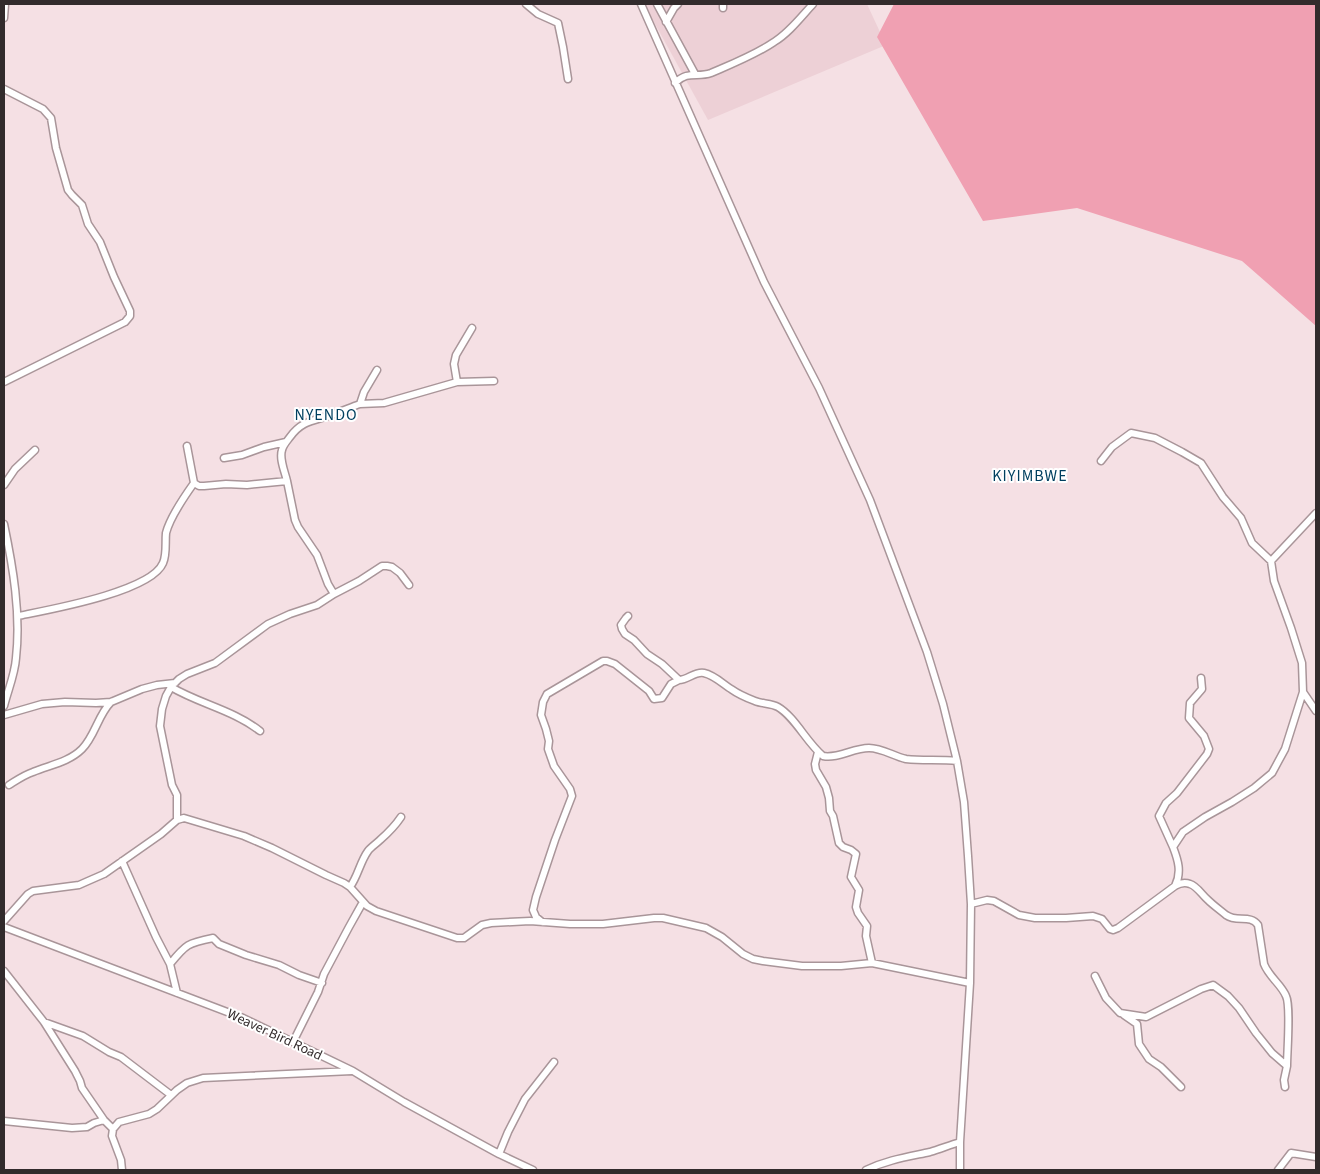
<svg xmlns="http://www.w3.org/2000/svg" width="1320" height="1174" font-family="'Source Sans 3',sans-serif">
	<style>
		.built { fill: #edd0d6 }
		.green { fill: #f0a0b2 }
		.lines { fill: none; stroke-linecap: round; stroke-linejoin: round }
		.minor-casing { stroke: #a99599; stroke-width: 9 }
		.minor { stroke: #fff; stroke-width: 6 }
		.labels { text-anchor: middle; stroke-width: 4; stroke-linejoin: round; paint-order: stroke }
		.street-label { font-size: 14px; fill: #322b2c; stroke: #fff }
		.quarter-label { font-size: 16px; letter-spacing: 1px; fill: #003f5f; stroke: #fff }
	</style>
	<rect width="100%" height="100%" fill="#f5e0e4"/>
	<path class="built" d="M644,4H867L886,45L708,120Z"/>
	<path class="green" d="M894,4H1316V326L1242,261L1077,208L983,221L877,37Z"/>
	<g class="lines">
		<defs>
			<path id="minor" d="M526,4L538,14L558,23L563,47L568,79
				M641,4L764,282L819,388L870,500L927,652L943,704L957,761L964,802L968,856L971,904L970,983L960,1142V1170
				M657,4L695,74
				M723,4V8
				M4,18L5,4
				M666,22L674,8L678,4
				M675,83C688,70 697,78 711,73C732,64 755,55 774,42C789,33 801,17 813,4
				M4,89L43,109L51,118L56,148L68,190L72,195L82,205L88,224L100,242L114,277L130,311V316L125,322L4,382
				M457,382L454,364L456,355L472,328
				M360,404L384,403L457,382L494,381
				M187,446L194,483
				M224,458L242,455L264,447L286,442
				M1101,461L1112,447L1131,433L1155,438L1182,452L1201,463L1223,497L1241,518L1252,543L1271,561L1274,581L1291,628L1302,663L1303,692L1285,749L1272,773L1254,788L1232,802L1205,817L1183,832L1173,847C1178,860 1182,872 1175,886
				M287,481C285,472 279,459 282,450C283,445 287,441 290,437C303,419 316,421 334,414C343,411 351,407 360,404L364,392L377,370
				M4,485L15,469L35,450
				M4,524C13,567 21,614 16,658C15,674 8,690 4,706
				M1271,561L1316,513
				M334,594L359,581L382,566H387L392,567L400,573L409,585
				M18,616C47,610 151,592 163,563C167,554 165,543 166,533C170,517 184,497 194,483L199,486H204L226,484L247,485L287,481L295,520L298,527L317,555L328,584L334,594L317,605L290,614L268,624L215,663L187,674L179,679L171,687L166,696L162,709L160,726L172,785L177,795V820
				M628,616L626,618L621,625L622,629L625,634L634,640L647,654L662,664L679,680C688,680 695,671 704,673C714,675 723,684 731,689C738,694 747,698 755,701C762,704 771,703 778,707C795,717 807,743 823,756C838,759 853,748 869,748C882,748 893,756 906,759C923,761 940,759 957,761
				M171,687C200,704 233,710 260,731
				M1303,692L1316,711
				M4,715L42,704L65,702L96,703L111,702L142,689L157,685L175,683
				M818,752L815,764L816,770L826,787L829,798L830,811L833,816L839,843L843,847L851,850L856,854L851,877L859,890L856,907L858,913L867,926L866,936L872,963
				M9,785C17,780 24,775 33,772C50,765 69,762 82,749C95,736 98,715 111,702
				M1173,847L1159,816L1166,803L1177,793L1207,754L1209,749L1204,736L1189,718L1190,703L1202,689L1201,678
				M122,861L156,937L170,964L177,993
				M350,887C358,876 360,862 368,851C371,847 376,844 380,840C388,833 395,826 401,817
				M971,904L987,900L994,901L1019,915L1035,918H1066L1093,916L1102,919L1110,929L1113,930L1118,928L1175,886C1180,883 1185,882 1190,884C1197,886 1202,895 1208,900C1213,905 1220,910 1226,915C1237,923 1250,914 1258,925L1264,964C1269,977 1281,984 1286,996C1291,1006 1287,1052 1287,1066
				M4,921L28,894L33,891L79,885L88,881L104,874L161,834L177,820L184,818L244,836L272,848L326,875L344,883L350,887L367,906L376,911L457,938H464L482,925L491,923L530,921L570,924H603L654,918H663L706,928L722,937L743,954L753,959L763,961L802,966H841L872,963L970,983
				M542,922L536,917L533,910L536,897L555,840L572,796L570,789L554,766L548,749L549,741L546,729L541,715L543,702L547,694L603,661H607L615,664L649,691L654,699L662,698L671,684L679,680
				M4,927L243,1018L353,1071L404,1102L499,1154L533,1170
				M170,964C186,944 188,943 213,938L219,944L246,955L279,965L299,975L322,983
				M4,971L44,1022L75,1071L80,1081L82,1088L104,1120L113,1129
				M1095,976L1106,998L1120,1013L1146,1017L1201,989L1213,985L1228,996L1239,1008L1256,1033L1272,1053L1287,1066L1284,1080L1285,1087
				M1124,1015L1137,1024L1139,1044L1149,1059L1161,1067L1181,1087
				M44,1022L83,1036L109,1052L121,1057L171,1095
				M293,1042L318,992L324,974L349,927L363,902
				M4,1121L72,1128L87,1127L94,1123L104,1120
				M499,1154L508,1132L525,1099L554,1062
				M122,1170L121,1160L112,1136L113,1129L119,1122L149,1114L157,1109L177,1090L187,1083L203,1078L352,1071
				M866,1170C887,1160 907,1157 930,1152C940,1149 950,1145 960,1142
				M1278,1170L1291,1153L1316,1157"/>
		</defs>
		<use href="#minor" class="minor-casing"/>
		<use href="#minor" class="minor"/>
	</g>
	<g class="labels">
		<g class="street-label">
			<text transform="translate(275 1034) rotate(25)" y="5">Weaver Bird Road</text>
		</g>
		<g class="quarter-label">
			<text x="326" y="420">NYENDO</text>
			<text x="1030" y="481">KIYIMBWE</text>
		</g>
	</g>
	<rect width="1320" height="1174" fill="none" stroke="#322b2c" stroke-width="10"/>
</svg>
